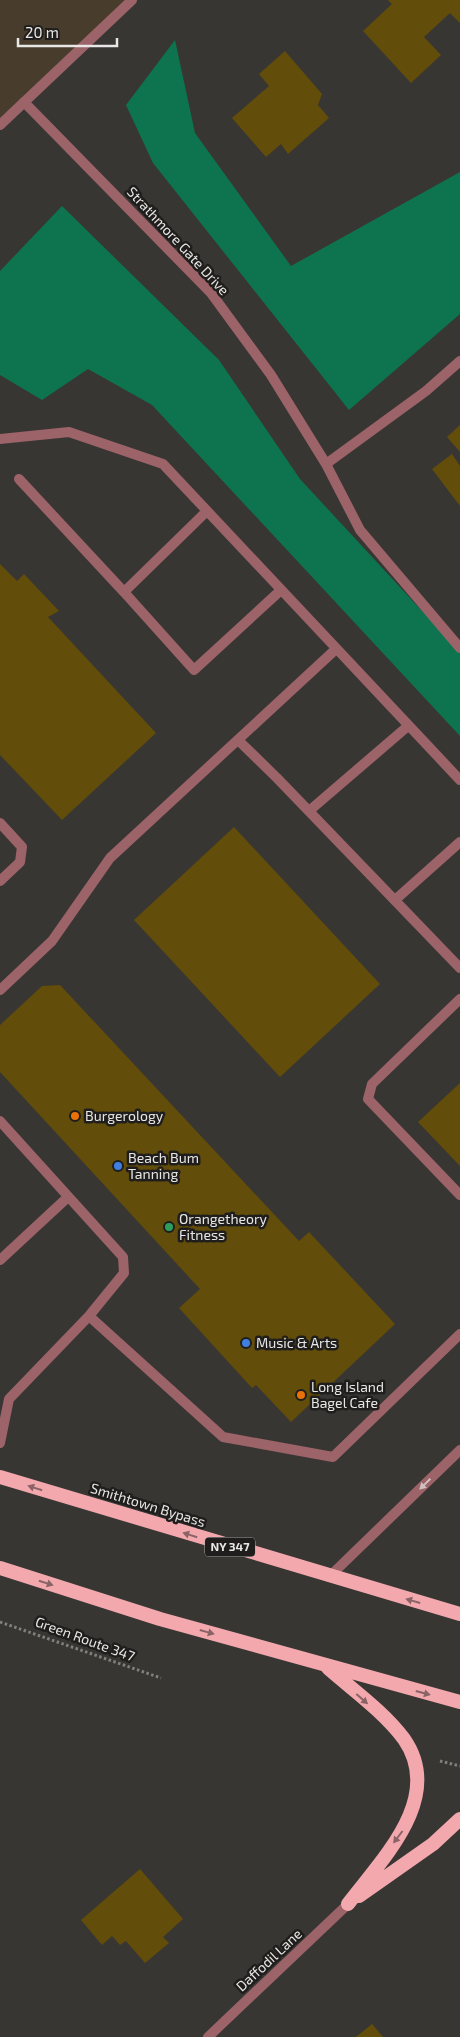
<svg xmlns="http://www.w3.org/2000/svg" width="460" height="2037" font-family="'Exo 2',sans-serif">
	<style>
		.commercial { fill: #483c2d }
		.forest { fill: #0d744f }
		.building { fill: #624d0a }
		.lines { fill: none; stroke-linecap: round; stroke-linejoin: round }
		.path { stroke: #82807d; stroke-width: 3; stroke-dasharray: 2.5 2.5; stroke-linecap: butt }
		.service { stroke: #9c6369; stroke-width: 10 }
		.minor { stroke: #9c6369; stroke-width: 10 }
		.tertiary { stroke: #9c6369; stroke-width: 10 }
		.trunk { stroke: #f3a8ae; stroke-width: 14 }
		.oneway { fill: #d1bfc0 }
		.oneway2 { fill: #896365 }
		.food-dot { fill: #e8710a; stroke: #1f1e1c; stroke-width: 2 }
		.shop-dot { fill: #3f7fe0; stroke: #1f1e1c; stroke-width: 2 }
		.leisure-dot { fill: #2e9e5b; stroke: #1f1e1c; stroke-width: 2 }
		.labels { text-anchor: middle; stroke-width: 5; stroke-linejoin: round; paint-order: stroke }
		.shield { fill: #1f1e1c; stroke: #acaba9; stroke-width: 1 }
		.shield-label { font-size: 12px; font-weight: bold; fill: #e8e7e5 }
		.street-label { font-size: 14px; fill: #e8e7e5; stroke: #1f1e1c }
		.poi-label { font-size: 14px; fill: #e8e7e5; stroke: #1f1e1c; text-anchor: start }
	</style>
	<rect width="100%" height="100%" fill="#383633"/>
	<path class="commercial" d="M0,0H132L0,125Z"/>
	<path class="forest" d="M175,40L195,133L291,266L460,172V314L349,410L153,163L126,105Z
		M62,206L219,360L300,479L460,652V736L152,405L88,369L42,400L0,375V271Z"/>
	<path class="building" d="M388,0H460V23L450,13L424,37L441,55L411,83L363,31L392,4Z
		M285,51L322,94L318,105L329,118L288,154L281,144L266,157L232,118L269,86L259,74Z
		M460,425V452L447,437Z
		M452,454L460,466V506L432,469Z
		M0,564L17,581L24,574L59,611L48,617L156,733L62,820L0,755Z
		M234,827L380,984L280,1077L134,920Z
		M60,985L299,1241L309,1232L395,1324L291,1422L256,1385L252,1388L179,1308L200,1289L0,1072V1025L42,986Z
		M460,1083V1166L418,1122Z
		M140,1869L183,1919L163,1937L169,1943L145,1963L126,1941L120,1945L112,1936L102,1945L81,1920Z
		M372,2024L383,2037H356Z"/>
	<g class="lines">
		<path class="path" d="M0,1622L161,1678
			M440,1761L460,1766"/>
		<path class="service" d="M0,439L69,432L163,464L460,780
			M19,479L124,592
			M207,511L124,592L194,670L281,590
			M238,740L277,778L460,968
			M309,811L408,726
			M0,823L22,847L20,862L0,881
			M395,900L460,842
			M0,990L52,941L110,858L336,649
			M460,999L372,1084L368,1099L460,1195
			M0,1121L123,1257L124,1273L89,1316
			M0,1260L68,1197
			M0,1443L9,1399L89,1316L223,1437L333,1457L460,1334
			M329,1577L460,1450"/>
		<path class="minor" d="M24,102L211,293L271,375L326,464
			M460,361L426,391L326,464L360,530L460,648
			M208,2037L348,1904"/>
		<path class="tertiary" d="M0,125L132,0"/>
		<path class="trunk" d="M0,1477L460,1614
			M0,1568L160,1619L460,1702
			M328,1668C353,1690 384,1712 404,1739C445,1798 382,1859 348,1904
			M359,1896L433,1844L460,1819"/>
	</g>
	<defs><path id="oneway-solid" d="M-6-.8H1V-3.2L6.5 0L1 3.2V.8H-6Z" transform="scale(1.25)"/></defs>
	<use class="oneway" href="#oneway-solid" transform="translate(425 1484) rotate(136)"/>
	<g class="oneway2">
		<use href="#oneway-solid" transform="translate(35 1488) rotate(-163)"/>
		<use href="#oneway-solid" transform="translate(190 1535) rotate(-163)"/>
		<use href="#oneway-solid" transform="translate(46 1583) rotate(18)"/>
		<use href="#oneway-solid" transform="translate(413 1601) rotate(-164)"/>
		<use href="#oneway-solid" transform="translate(207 1632) rotate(16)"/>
		<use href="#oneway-solid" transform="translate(423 1693) rotate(15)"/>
		<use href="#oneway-solid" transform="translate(362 1699) rotate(41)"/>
		<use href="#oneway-solid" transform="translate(398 1837) rotate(127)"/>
	</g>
	<g class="food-dot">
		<circle cx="75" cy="1116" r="5"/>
		<circle cx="301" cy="1395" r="5"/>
	</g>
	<g class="shop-dot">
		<circle cx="118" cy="1166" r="5"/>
		<circle cx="246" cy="1343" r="5"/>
	</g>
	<circle class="leisure-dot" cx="169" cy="1227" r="5"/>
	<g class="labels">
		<rect class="shield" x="205" y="1537.5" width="50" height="19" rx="4"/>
		<g class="shield-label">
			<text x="230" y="1551">NY 347</text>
		</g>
		<g class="street-label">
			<text transform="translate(178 241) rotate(47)" y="5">Strathmore Gate Drive</text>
			<text transform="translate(148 1505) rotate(17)" y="5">Smithtown Bypass</text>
			<text transform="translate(85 1639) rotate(20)" y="5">Green Route 347</text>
			<text transform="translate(269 1960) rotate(-43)" y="5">Daffodil Lane</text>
		</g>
		<g class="poi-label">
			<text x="85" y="1121">Burgerology</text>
			<text x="128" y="1163">Beach Bum<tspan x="128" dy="16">Tanning</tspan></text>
			<text x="179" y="1224">Orangetheory<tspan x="179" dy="16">Fitness</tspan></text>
			<text x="256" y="1348">Music &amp; Arts</text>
			<text x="311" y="1392">Long Island<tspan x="311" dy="16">Bagel Cafe</tspan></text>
		</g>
	</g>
	<path d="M18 38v8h99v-8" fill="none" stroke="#e8e7e5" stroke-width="2.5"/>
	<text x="25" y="38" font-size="15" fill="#e8e7e5" stroke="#1f1e1c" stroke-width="4" paint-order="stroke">20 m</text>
</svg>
